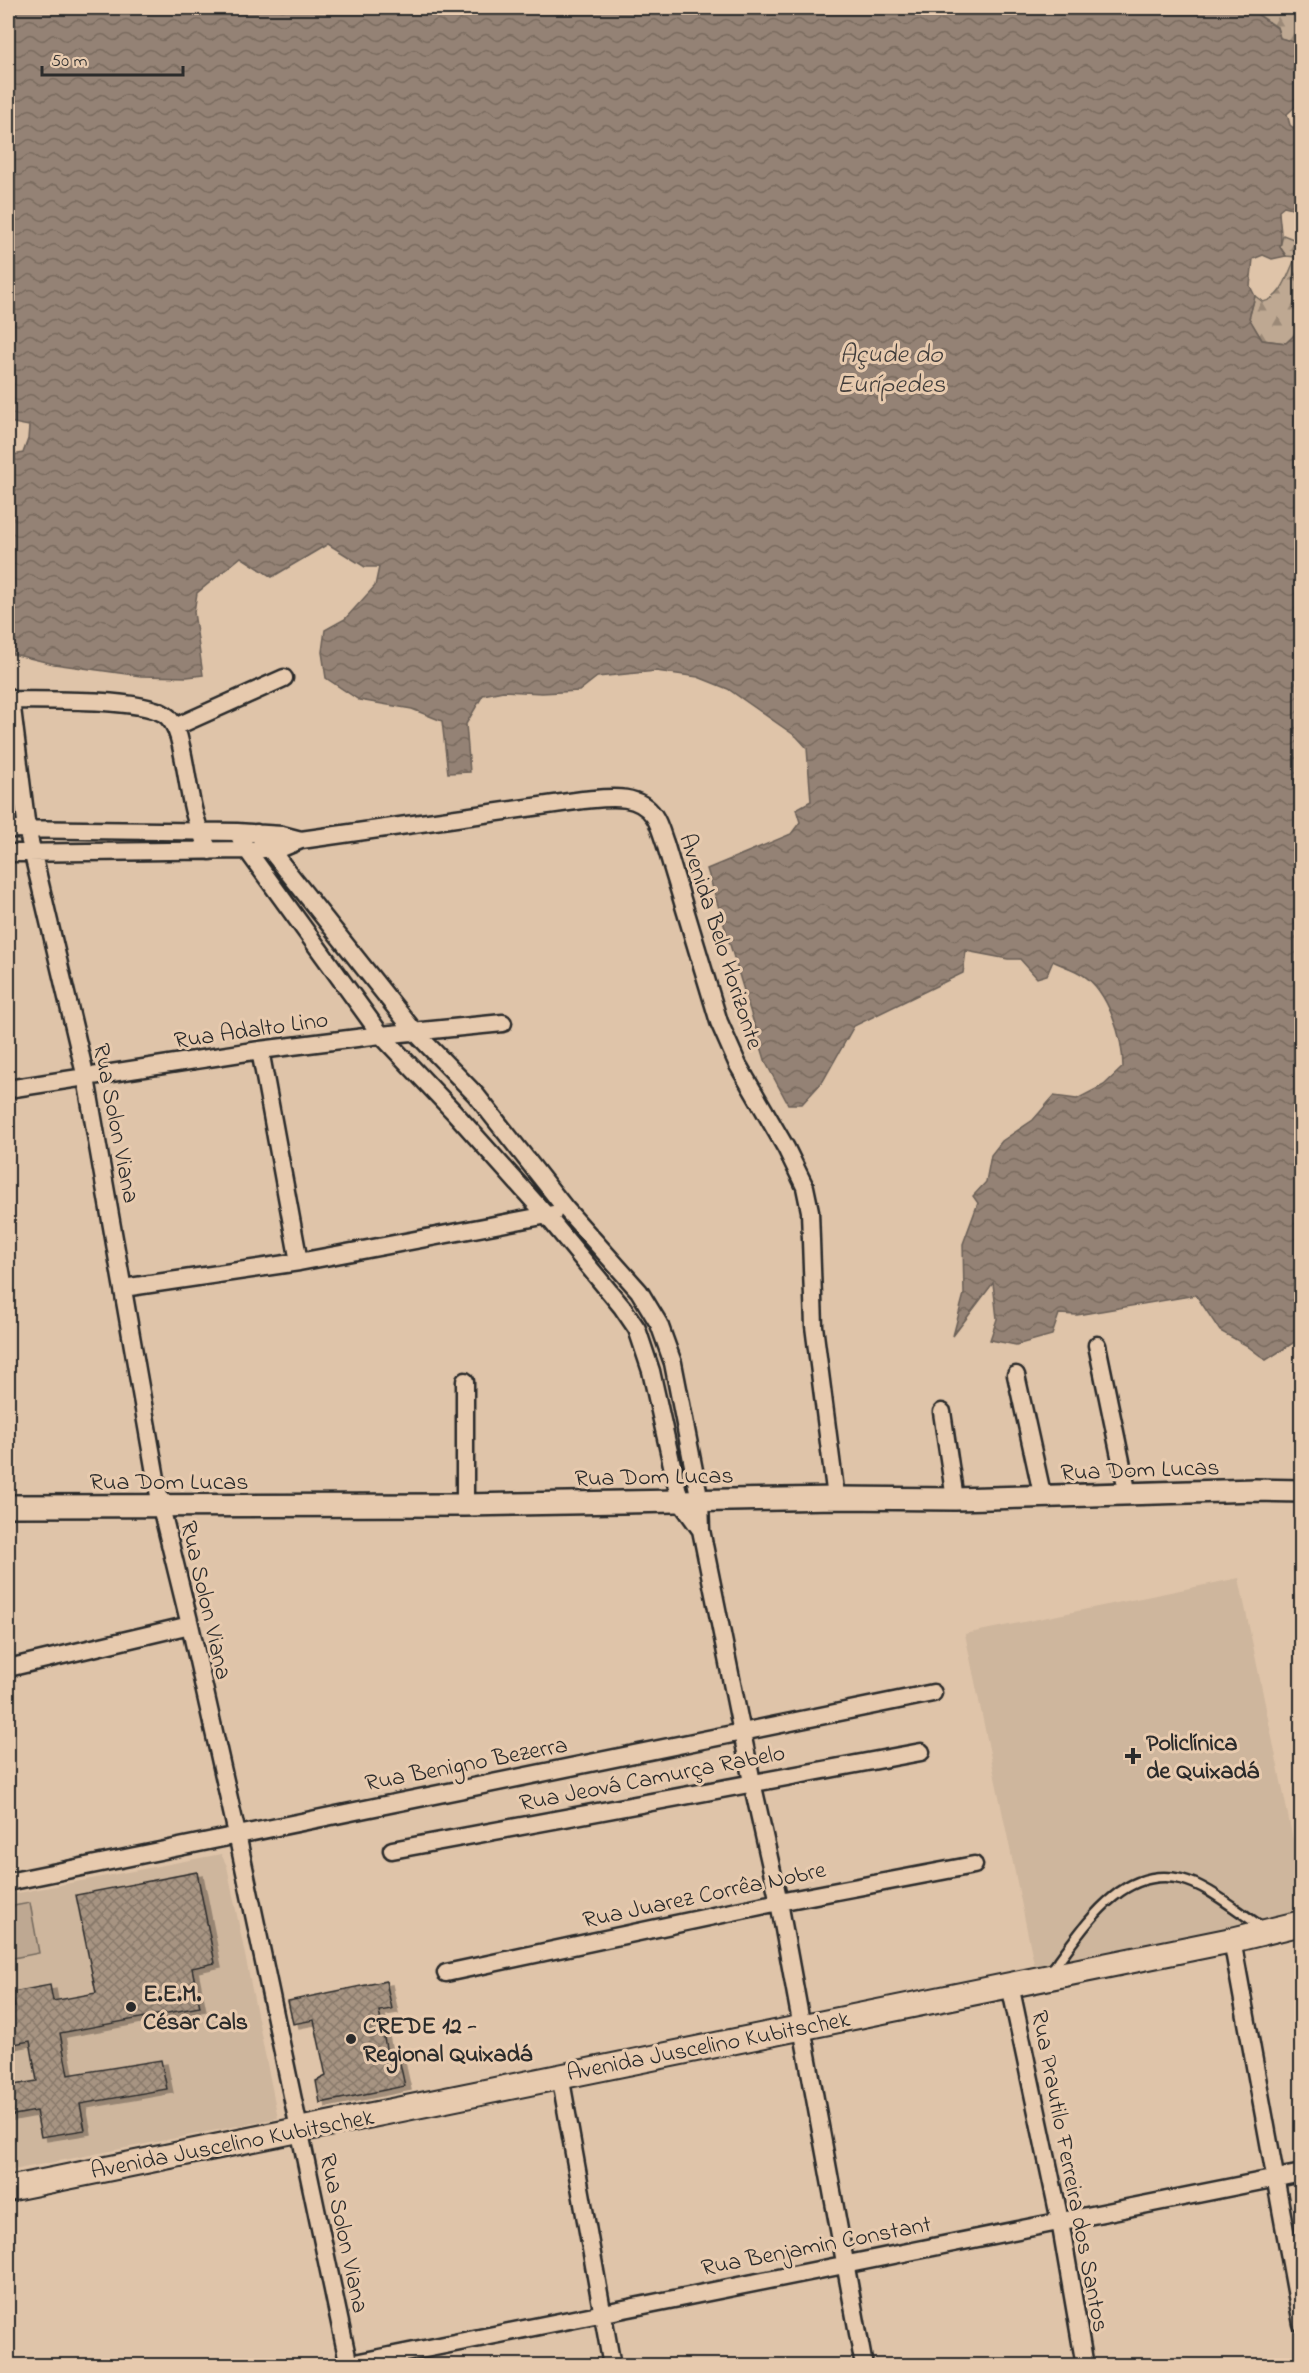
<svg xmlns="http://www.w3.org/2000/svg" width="1309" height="2373" font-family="'Indie Flower',sans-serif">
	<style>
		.built { fill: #ceb69d }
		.green { fill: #bea892; stroke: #746a5e; stroke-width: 1.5 }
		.forest { fill: url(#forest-firs); stroke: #746a5e; stroke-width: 1.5 }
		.water { fill: url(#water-waves); stroke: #6a5f57; stroke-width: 1.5 }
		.building { fill: url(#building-cross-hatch); stroke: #2b2b2b; stroke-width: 1.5; filter: url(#shadow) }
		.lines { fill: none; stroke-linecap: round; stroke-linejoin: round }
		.service-casing { stroke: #2b2b2b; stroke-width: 13 }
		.minor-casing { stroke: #2b2b2b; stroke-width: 21 }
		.tertiary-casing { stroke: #2b2b2b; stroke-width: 26 }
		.secondary-casing { stroke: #2b2b2b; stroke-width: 28 }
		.service { stroke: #e7caae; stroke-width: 8 }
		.minor { stroke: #e7caae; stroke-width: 16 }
		.tertiary { stroke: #e7caae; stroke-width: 21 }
		.secondary { stroke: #e7caae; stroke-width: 24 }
		.poi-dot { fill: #2b2b2b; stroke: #e7caae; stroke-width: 2 }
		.labels { text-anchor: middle; stroke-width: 6; stroke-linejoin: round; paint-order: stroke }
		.street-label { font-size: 24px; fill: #2b2b2b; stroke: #e7caae }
		.poi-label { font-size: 24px; font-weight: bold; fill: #2b2b2b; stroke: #e7caae; text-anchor: start }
		.water-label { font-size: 26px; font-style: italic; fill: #403c3a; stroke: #e7caae }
	</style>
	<defs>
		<pattern id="forest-firs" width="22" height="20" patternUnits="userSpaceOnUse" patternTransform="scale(1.5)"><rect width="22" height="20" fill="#bea892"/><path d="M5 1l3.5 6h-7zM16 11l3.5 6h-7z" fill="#9b8977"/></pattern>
		<pattern id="water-waves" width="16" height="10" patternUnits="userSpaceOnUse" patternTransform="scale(1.5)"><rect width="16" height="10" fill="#948274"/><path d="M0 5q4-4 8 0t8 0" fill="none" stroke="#796b5f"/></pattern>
		<pattern id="building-cross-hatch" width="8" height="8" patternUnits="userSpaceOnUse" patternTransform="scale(1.5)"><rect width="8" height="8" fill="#a79482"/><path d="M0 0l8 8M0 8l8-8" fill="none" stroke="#88796b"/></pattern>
		<filter id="shadow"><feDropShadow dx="6" dy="4" stdDeviation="0" flood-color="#0004"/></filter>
	</defs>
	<rect width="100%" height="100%" fill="#dfc4a9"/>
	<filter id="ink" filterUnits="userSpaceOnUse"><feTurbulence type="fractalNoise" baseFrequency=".0167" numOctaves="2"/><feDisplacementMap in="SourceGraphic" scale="12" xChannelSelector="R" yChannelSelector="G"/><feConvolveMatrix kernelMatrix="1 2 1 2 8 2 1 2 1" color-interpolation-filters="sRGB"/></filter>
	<g filter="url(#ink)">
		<path class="built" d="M1239,1578L1301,1878V1919L1036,1973L965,1634Z
			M221,1854L227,1866L278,2118L8,2171V1895Z"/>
		<path class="green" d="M30,1903L39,1953L8,1959V1907Z"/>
		<path class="forest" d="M1248,8H1301V44L1280,38L1277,27Z
			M1283,235L1301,242V329L1286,343L1262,340L1249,319L1255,296L1263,302C1283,298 1288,273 1296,257L1286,256L1280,247Z"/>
		<path class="water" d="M8,8H1248L1277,28L1280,38L1301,44V97L1297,105L1287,114L1290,125L1297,131L1301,127V210L1284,206L1279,210C1279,223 1283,234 1280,247L1286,256L1272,259L1263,255L1253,259L1250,286L1255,296L1249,318L1262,340L1286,343L1301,329V1338L1266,1360L1246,1345L1220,1331L1196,1295L1077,1315L1059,1314L1052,1335L1016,1345L990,1340L997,1319L993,1283L953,1336L964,1294L963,1244L978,1203L973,1196L986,1182L991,1155L1002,1141L1033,1120L1054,1096L1077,1099L1104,1085L1123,1067C1123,1038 1108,991 1083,975C1074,969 1062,966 1053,961L1047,975L1037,978L1020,959H1008L966,951L963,973L854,1026L823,1081L802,1104H788L766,1063L707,869L791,834L800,822L796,809L811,801L807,748L797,737L728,689L698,677L656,671L597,677L579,691L542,693L503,691L483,695L466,724L470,772L448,773L442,721L412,709L359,700L326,678L322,652L325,630L345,619L375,586L379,567H365L328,544L272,577L241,557L197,593L194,612L203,675L187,677L141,676L54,664L8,653V456L23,453L28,439L29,426L8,422Z"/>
		<path class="building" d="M197,1872L215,1963L192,1968L200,2007L60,2033L68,2075L161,2060L167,2089L80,2104L85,2130L41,2137L36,2111L8,2116V2086L37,2081L30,2041L8,2045V2009L15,2007L12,1992L50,1985L53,2001L96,1993L76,1895Z
			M386,1981L392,2009L379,2011L388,2059L398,2054L405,2086L320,2103L316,2081L326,2076L314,2020L293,2024L288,2001Z"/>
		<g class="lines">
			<defs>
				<path id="service" d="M1051,1971C1083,1930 1119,1865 1181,1879C1208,1885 1239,1913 1264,1928"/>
				<path id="minor" d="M8,697L11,700C42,701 148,697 168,717C175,724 179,736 181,746C190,784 189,816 210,851
					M11,700L27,829L86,1078L161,1507L190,1625L237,1834L349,2366
					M175,727L284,678
					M8,829L237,832L282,835L301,840
					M237,832L247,850L381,1035L454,1112L547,1216L622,1307L637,1329L651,1371L680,1501L701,1530
					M257,833L414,1031L476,1095L565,1208L639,1291L659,1324L673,1363L700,1501L701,1530L752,1782L779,1902L864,2366
					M8,853L247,850L282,848L301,840L583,800C607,798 638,792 654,816C659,823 662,835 665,843L719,1022L738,1065L786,1148L805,1187L810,1211L814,1326L836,1498
					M260,1050L299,1262
					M8,1089L260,1050L381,1035L503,1023
					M123,1288L299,1262L553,1214
					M1097,1345L1128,1495
					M1016,1375L1043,1498
					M465,1381V1505
					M942,1412L955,1499
					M8,1668L190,1625
					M392,1850L921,1752
					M8,1882L933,1693
					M1232,1940L1302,2324
					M446,1973L779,1902L974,1865
					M1010,1985L1060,2221L1085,2366
					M560,2075L612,2366
					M340,2366L1302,2173"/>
				<path id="tertiary" d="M8,1506L465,1505L836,1498L955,1499L1255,1490L1302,1491"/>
				<path id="secondary" d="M8,2189L1232,1940L1302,1923"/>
			</defs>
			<use href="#service" class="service-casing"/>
			<use href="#minor" class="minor-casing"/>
			<use href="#tertiary" class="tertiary-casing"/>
			<use href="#secondary" class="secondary-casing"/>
			<use href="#service" class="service"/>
			<use href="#minor" class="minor"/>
			<use href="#tertiary" class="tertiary"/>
			<use href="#secondary" class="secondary"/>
		</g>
	</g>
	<g class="poi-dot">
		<path d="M1130 1747h6v6h6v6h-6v6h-6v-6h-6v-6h6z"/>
		<circle cx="131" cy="2007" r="6"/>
		<circle cx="351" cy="2039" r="6"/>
	</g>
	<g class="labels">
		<g class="street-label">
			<text transform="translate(722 941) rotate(72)" y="8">Avenida Belo Horizonte</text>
			<text transform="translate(251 1029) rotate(-8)" y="8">Rua Adalto Lino</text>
			<text transform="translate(117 1123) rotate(79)" y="8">Rua Solon Viana</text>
			<text transform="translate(1140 1469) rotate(-2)" y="8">Rua Dom Lucas</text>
			<text transform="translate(654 1476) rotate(-1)" y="8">Rua Dom Lucas</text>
			<text x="169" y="1489">Rua Dom Lucas</text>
			<text transform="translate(207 1600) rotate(77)" y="8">Rua Solon Viana</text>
			<text transform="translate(466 1763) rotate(-11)" y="8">Rua Benigno Bezerra</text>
			<text transform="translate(652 1777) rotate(-11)" y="8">Rua Jeová Camurça Rabelo</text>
			<text transform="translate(704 1894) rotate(-12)" y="8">Rua Juarez Corrêa Nobre</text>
			<text transform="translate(708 2045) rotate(-11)" y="8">Avenida Juscelino Kubitschek</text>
			<text transform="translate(232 2143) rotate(-11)" y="8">Avenida Juscelino Kubitschek</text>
			<text transform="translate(1071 2171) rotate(79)" y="8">Rua Prautilo Ferreira dos Santos</text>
			<text transform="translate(345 2233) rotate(78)" y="8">Rua Solon Viana</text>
			<text transform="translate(816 2245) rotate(-11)" y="8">Rua Benjamin Constant</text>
		</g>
		<g class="poi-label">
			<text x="1146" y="1750">Policlínica<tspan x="1146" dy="28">de Quixadá</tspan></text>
			<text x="143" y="2001">E.E.M.<tspan x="143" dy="28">César Cals</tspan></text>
			<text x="363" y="2033">CREDE 12 -<tspan x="363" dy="28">Regional Quixadá</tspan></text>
		</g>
		<g class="water-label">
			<text x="891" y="362">Açude do<tspan x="891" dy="30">Eurípedes</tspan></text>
		</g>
	</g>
	<rect width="1309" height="2373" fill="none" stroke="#e7caae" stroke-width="30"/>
	<rect x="15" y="15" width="1279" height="2343" fill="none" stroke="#2b2b2b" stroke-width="2" filter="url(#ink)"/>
	<path d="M42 66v9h141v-9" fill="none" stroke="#2b2b2b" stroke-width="3"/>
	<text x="51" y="66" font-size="18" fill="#2b2b2b" stroke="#e7caae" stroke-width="4.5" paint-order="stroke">50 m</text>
</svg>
